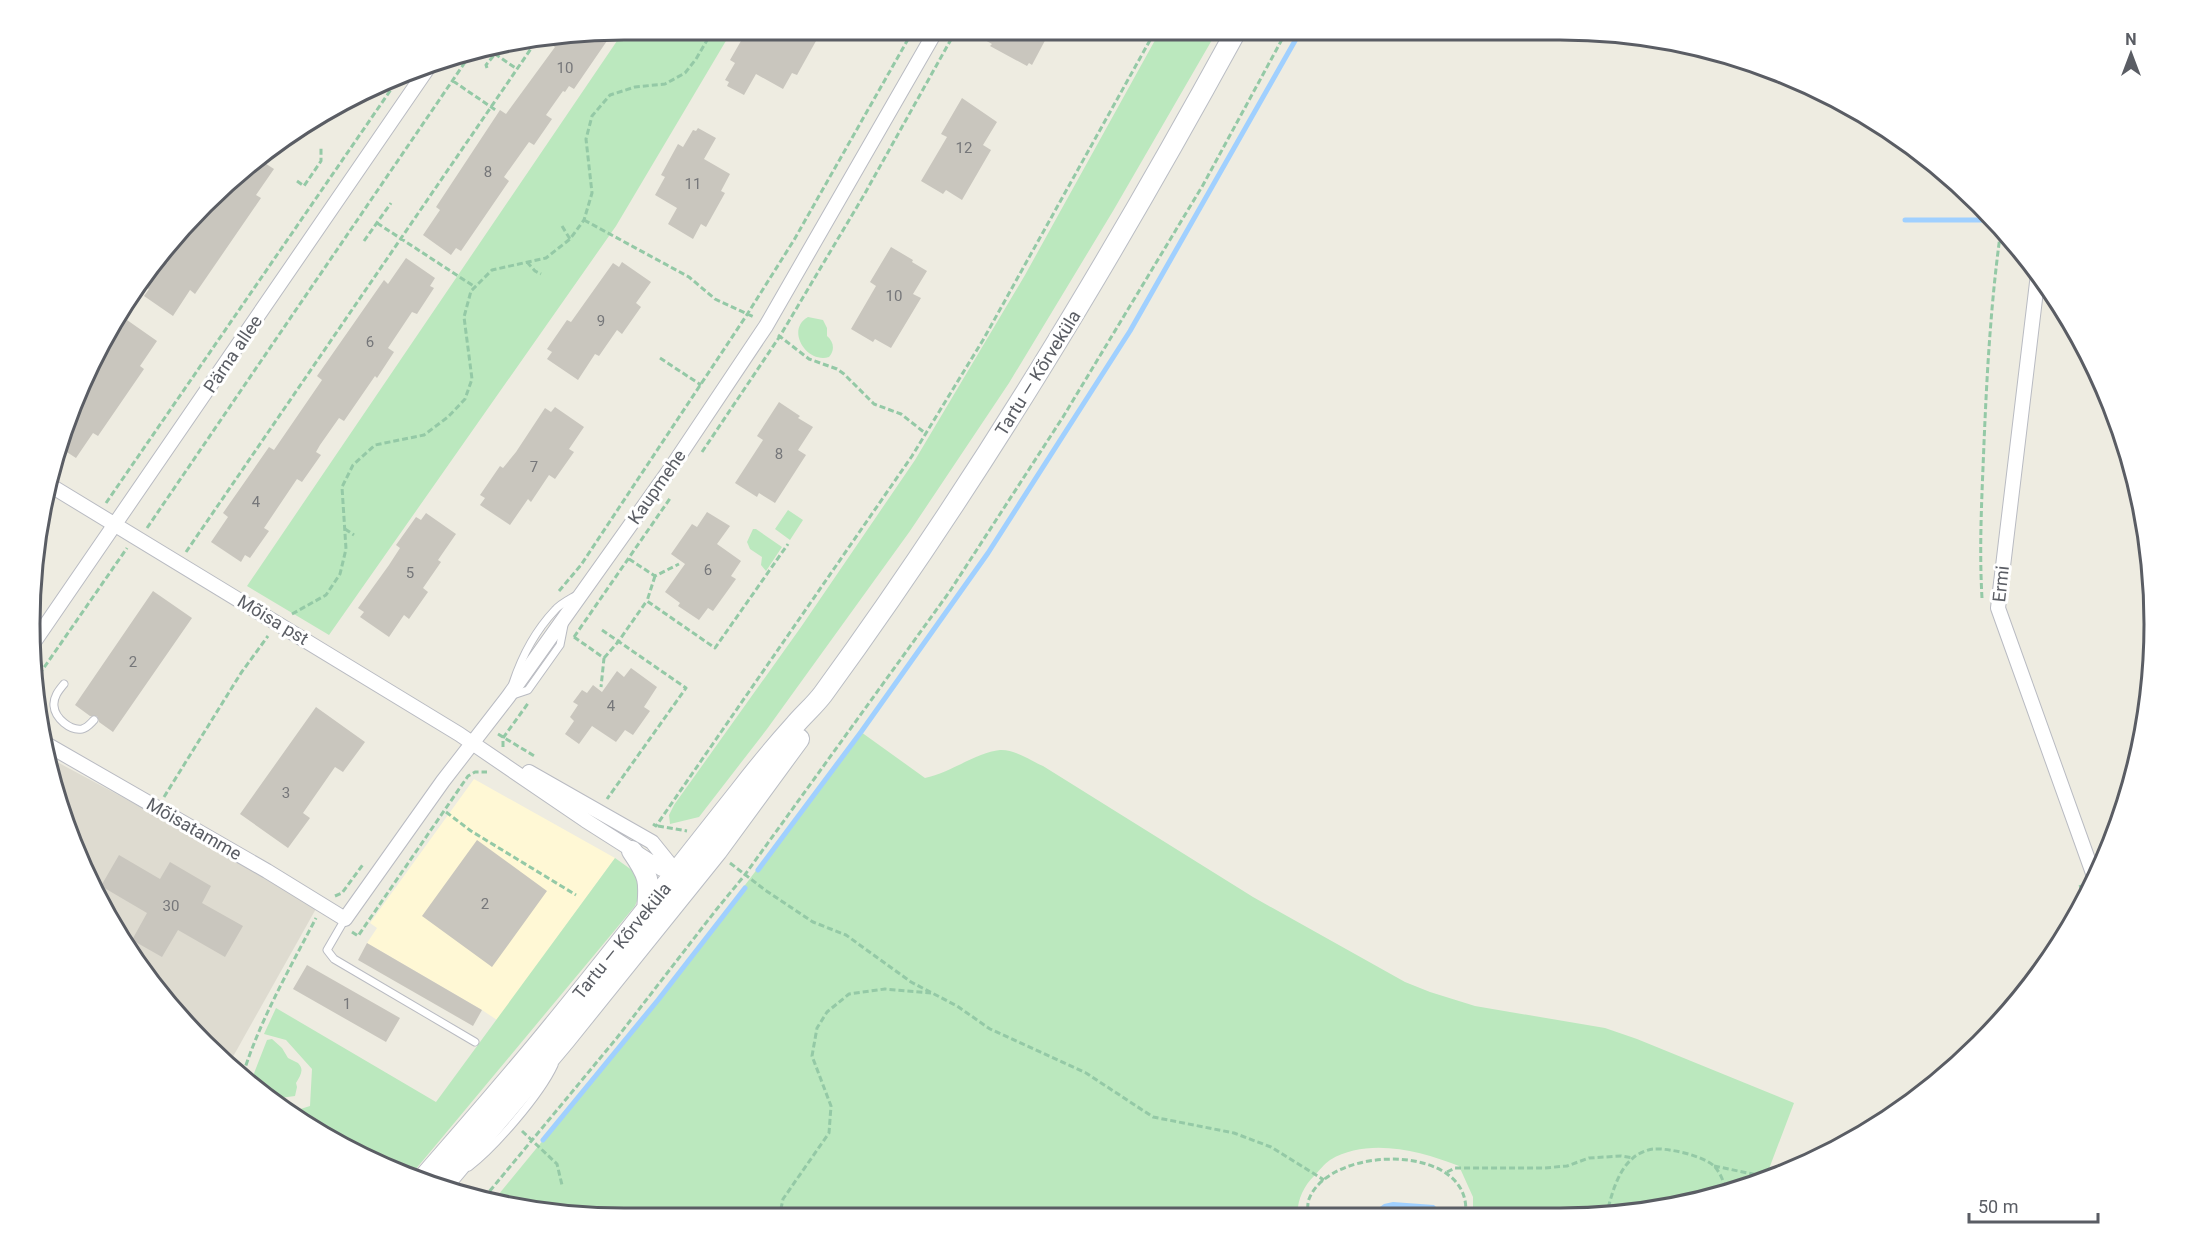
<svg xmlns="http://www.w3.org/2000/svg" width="2185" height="1249" font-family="Roboto,sans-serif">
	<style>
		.commercial { fill: #fff8d5 }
		.education { fill: #dedbd0 }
		.green { fill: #bbe8be }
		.water { fill: #a0d0ff }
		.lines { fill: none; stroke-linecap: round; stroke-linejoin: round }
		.stream { stroke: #a0d0ff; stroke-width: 5 }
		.building { fill: #c9c6be }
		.service-casing { stroke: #b9bbc2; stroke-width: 9 }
		.minor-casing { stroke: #b9bbc2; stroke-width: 16 }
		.secondary-casing { stroke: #babdc4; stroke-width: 22 }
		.path { stroke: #94c9a6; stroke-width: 3; stroke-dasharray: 6 3; stroke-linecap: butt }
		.service { stroke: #fff; stroke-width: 7 }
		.minor { stroke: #fff; stroke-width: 14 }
		.secondary { stroke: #fff; stroke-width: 20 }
		.labels { text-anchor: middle; stroke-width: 6; stroke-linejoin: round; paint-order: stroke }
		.number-label { font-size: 15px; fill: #76777a }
		.street-label { font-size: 18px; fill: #5a5d64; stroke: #fff }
		.rim { fill: none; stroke: #5a5d64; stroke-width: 3 }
	</style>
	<rect width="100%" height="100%" fill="#eeece1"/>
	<path class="commercial" d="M474,779L615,858L497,1020L482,1010L367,943L377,928L370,923Z"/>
	<path class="education" d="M46,756L178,827L317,907L230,1062L177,1016L110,922L75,852Z"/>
	<path class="green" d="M1159,33H1216L1113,211L1009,383L910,531L767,729L699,817L670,824L669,815L674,805L801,627L915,460L1025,275Z
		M730,34L616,226L329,635L247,586L621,35Z
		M808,317L823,320L827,328V336C834,342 835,350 829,357C807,364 785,330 808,317Z
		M788,510L803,520L790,540L775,529Z
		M753,529H756L782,547L766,571L761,565L762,557L750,549L747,542Z
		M861,732L925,778C950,773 977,752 1000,750C1014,749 1031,761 1043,766L1253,897L1405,982L1430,992L1475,1006L1605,1028L1637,1039L1794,1103L1764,1182L1751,1188L1600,1218H1473V1197L1459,1166C1420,1151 1369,1137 1330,1160C1324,1164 1319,1171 1314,1176C1303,1187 1296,1202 1298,1218H585L494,1200L658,1000Z
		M615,858L636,873L641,891L635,906L410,1176L295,1119L288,1113L310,1106L312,1069L286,1040L264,1034L276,1008L436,1102Z
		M272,1039L282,1048L288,1058L298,1063C305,1070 300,1076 296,1083L297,1087L295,1096L280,1098L277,1103L251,1081L267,1040Z"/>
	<path class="water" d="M1393,1202L1434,1205L1440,1211L1443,1218H1365L1384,1204Z"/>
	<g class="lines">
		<path class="stream" d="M1905,220H1994
			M758,870L861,732L988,553L1130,331L1300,32
			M543,1140L658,1000L745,888"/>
	</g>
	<path class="building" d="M1049,33L1032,65L1029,63L1027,66L990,46L992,44L974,34Z
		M745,34H813L811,38L816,41L797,75L792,73L783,89L756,74L744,95L727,86L729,82L725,80L735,63L730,60Z
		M547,35H611L574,89L569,86L565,92L563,91L546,115L552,119L534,145L529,142L504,177L509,181L461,251L456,248L451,255L423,235L440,210L436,207L500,110L506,114L555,47L539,37Z
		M962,98L997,122L983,145L991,150L962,200L946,190L943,194L921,181L947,137L941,134Z
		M698,128L716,138L704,159L730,174L721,191L725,193L706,227L701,224L693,239L668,224L677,208L655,195L665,177L661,175L678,144L683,147L693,130L696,131Z
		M257,158L274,169L256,195L261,198L195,294L190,290L173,316L144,296L149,289L144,286L162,260L167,263L192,227L188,224L204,204Z
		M891,247L913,260L912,262L927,271L913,294L921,298L891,348L875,339L873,342L851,329L876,286L870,282Z
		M406,258L435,278L430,286L434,288L417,314L412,312L388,348L394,352L377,378L375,376L344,421L339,418L320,445L316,452L321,455L302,482L297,479L264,528L269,531L250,558L245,555L241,562L211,542L228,517L223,513L269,447L274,450L322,380L317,376L384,280L388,284Z
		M622,262L651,282L636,303L641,307L622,334L617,330L599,356L595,354L578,380L547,359L552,352L547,349L567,320L571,322L613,263L619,267Z
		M127,320L157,341L140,366L144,369L98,436L93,433L76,458L59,447L82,386L104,354L99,351L118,325L122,328Z
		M779,402L800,416L798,418L813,427L798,450L806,455L775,503L759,493L757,497L735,483L763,440L757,436Z
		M555,407L584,427L569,449L574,452L555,479L549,475L531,502L528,499L510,525L480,505L485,498L480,495L500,466L503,468L516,452L545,408L551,412Z
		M707,512L730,526L717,544L741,561L731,576L736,579L713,611L708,608L699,620L678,606L680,603L665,592L685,564L671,554L692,524L697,527Z
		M426,513L456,534L438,560L441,562L423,588L428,592L409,619L404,615L389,637L360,617L364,612L358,608L389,565L400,548L396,545L416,517L421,520Z
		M153,591L192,618L113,732L99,722L97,716H90L75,705Z
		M631,668L657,687L644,707L650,711L633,735L625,730L616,742L592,726L579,744L565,734L574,721L570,717L578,705L573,702L582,690L587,693L593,685L602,692L617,671L624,677Z
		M316,707L365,742L343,772L335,767L303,813L310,818L288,848L240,814Z
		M477,840L547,891L492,967L422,916Z
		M119,855L160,879L170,862L211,886L202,903L243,926L225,957L178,930L162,957L132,940L147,913L101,886Z
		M367,943L482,1010L473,1026L358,960Z
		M307,965L400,1018L386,1042L293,989Z"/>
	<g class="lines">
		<defs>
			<path id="service" d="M513,683C522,656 536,630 555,610C560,604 568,600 575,596
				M64,684C59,690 53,697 54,706C55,718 70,731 82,729C87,728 90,724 94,720
				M513,695L528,690L560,645L564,625
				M345,919L327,950L334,959L475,1042
				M469,1167C495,1147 540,1095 554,1065"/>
			<path id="minor" d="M2038,274L1998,608L2095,879
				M48,484L459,734L585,820L662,869L677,873
				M32,645L432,62
				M41,741L267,871L345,919L443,781L508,697L671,468L766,326L934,34
				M529,772L652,842L677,873"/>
			<path id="secondary" d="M632,851C649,876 650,880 647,910
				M421,1181C466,1129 511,1078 554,1025C617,948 678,869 740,791C757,769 775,747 794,726C803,715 814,706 823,694C976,484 1110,261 1235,33
				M440,1189L565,1040L717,851L799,739"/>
		</defs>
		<use href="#service" class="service-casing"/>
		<use href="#minor" class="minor-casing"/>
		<use href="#secondary" class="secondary-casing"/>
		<path class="path" d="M500,46L495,54L517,69
			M487,68L486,65L495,54
			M453,81L497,111
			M297,181L304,186L321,161V146
			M584,220L689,277L715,299L754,317
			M377,223L475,287
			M562,226L570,239
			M364,241L391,203
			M527,262L535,271L541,274
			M778,335L809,359L837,369L844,374L874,404L901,414L925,433
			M660,358L701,385
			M702,452L780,336L864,195L954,34
			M106,503L401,75
			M147,528L472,52
			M345,529L354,535
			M186,552L539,37
			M629,559L655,576L679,564
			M655,576L647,601L715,648L788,544
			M559,591L581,565L748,313L794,240L911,34
			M1982,598C1979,546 1982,495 1984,443C1987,371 1991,300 2001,229
			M292,614L326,595L340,574L346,549L342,487L353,465L375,445L424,435L448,417L465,399L472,379L464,317L471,291L492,270L546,258L570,239L584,220L592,193L586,139L592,116L610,95L635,87L665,84L685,73L696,59L710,35
			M602,630L686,688L607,799
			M574,637L671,497
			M574,637L604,658L601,687
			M604,658L618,642L646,602
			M34,682L127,548
			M498,734L536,757
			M503,747V738L529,702
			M164,797L241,673L268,636
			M446,812L471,831L576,895
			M653,824L656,826L912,456L983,340L1154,33
			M658,826L687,831
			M730,863L765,890L813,922L846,935L911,982L957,1006L990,1029L1086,1073L1153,1117L1234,1133L1271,1147L1324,1180
			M2080,885L2085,899
			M335,896L342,893L364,863
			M352,932L358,936L468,776L475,772H487
			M243,1074C261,1018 289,970 316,918
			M522,1131L557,1164L562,1185
			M1714,1166L1772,1178
			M1447,1172L1455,1168H1544L1567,1166L1589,1158L1621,1156L1633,1158
			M484,1198L616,1039L716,910L744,876L950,591L1063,417L1203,185L1286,32
			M1606,1216C1611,1197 1617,1171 1633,1158C1637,1154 1648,1149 1654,1149C1669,1148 1705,1156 1715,1167C1721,1174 1725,1184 1726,1193
			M779,1218L783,1199L829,1133L831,1106L812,1056L817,1028L827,1012L849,994L885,989L931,993
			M1308,1218C1308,1212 1307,1204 1309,1199C1331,1143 1478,1143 1465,1218"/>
		<use href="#service" class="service"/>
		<use href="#minor" class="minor"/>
		<use href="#secondary" class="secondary"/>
	</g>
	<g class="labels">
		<g class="number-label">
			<text x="565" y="73">10</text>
			<text x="964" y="153">12</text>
			<text x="488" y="177">8</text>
			<text x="693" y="189">11</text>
			<text x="894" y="301">10</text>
			<text x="601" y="326">9</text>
			<text x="370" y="347">6</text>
			<text x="779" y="459">8</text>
			<text x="534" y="472">7</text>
			<text x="256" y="507">4</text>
			<text x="708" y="575">6</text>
			<text x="410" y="578">5</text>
			<text x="133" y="667">2</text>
			<text x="611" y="711">4</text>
			<text x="286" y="798">3</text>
			<text x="485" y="909">2</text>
			<text x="171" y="911">30</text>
			<text x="347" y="1009">1</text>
		</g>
		<g class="street-label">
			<text transform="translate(233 354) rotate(-56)" y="6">Pärna allee</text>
			<text transform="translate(1038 373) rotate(-58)" y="6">Tartu — Kõrveküla</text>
			<text transform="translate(657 487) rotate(-55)" y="6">Kaupmehe</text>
			<text transform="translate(2001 584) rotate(-84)" y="6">Ermi</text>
			<text transform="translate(273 620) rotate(31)" y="6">Mõisa pst</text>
			<text transform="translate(194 829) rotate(30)" y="6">Mõisatamme</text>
			<text transform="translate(622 941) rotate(-51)" y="6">Tartu — Kõrveküla</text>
		</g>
	</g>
	<path d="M0 0H2185V1249H0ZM624 40H1560A584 584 0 0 1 2144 624V624A584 584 0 0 1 1560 1208H624A584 584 0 0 1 40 624V624A584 584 0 0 1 624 40Z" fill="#fff" fill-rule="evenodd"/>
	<path class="rim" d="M624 40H1560A584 584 0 0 1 2144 624V624A584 584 0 0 1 1560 1208H624A584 584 0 0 1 40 624V624A584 584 0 0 1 624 40Z"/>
	<g transform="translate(2131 54)" stroke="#ffffff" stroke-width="4.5" paint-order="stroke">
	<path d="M0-4.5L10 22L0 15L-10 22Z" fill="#5a5d64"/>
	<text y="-9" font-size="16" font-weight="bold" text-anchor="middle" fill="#5a5d64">N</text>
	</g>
	<path d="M1969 1213v9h129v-9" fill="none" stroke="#5a5d64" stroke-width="3"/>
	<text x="1978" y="1213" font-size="18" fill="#5a5d64" stroke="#ffffff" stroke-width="4.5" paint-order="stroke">50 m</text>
</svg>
